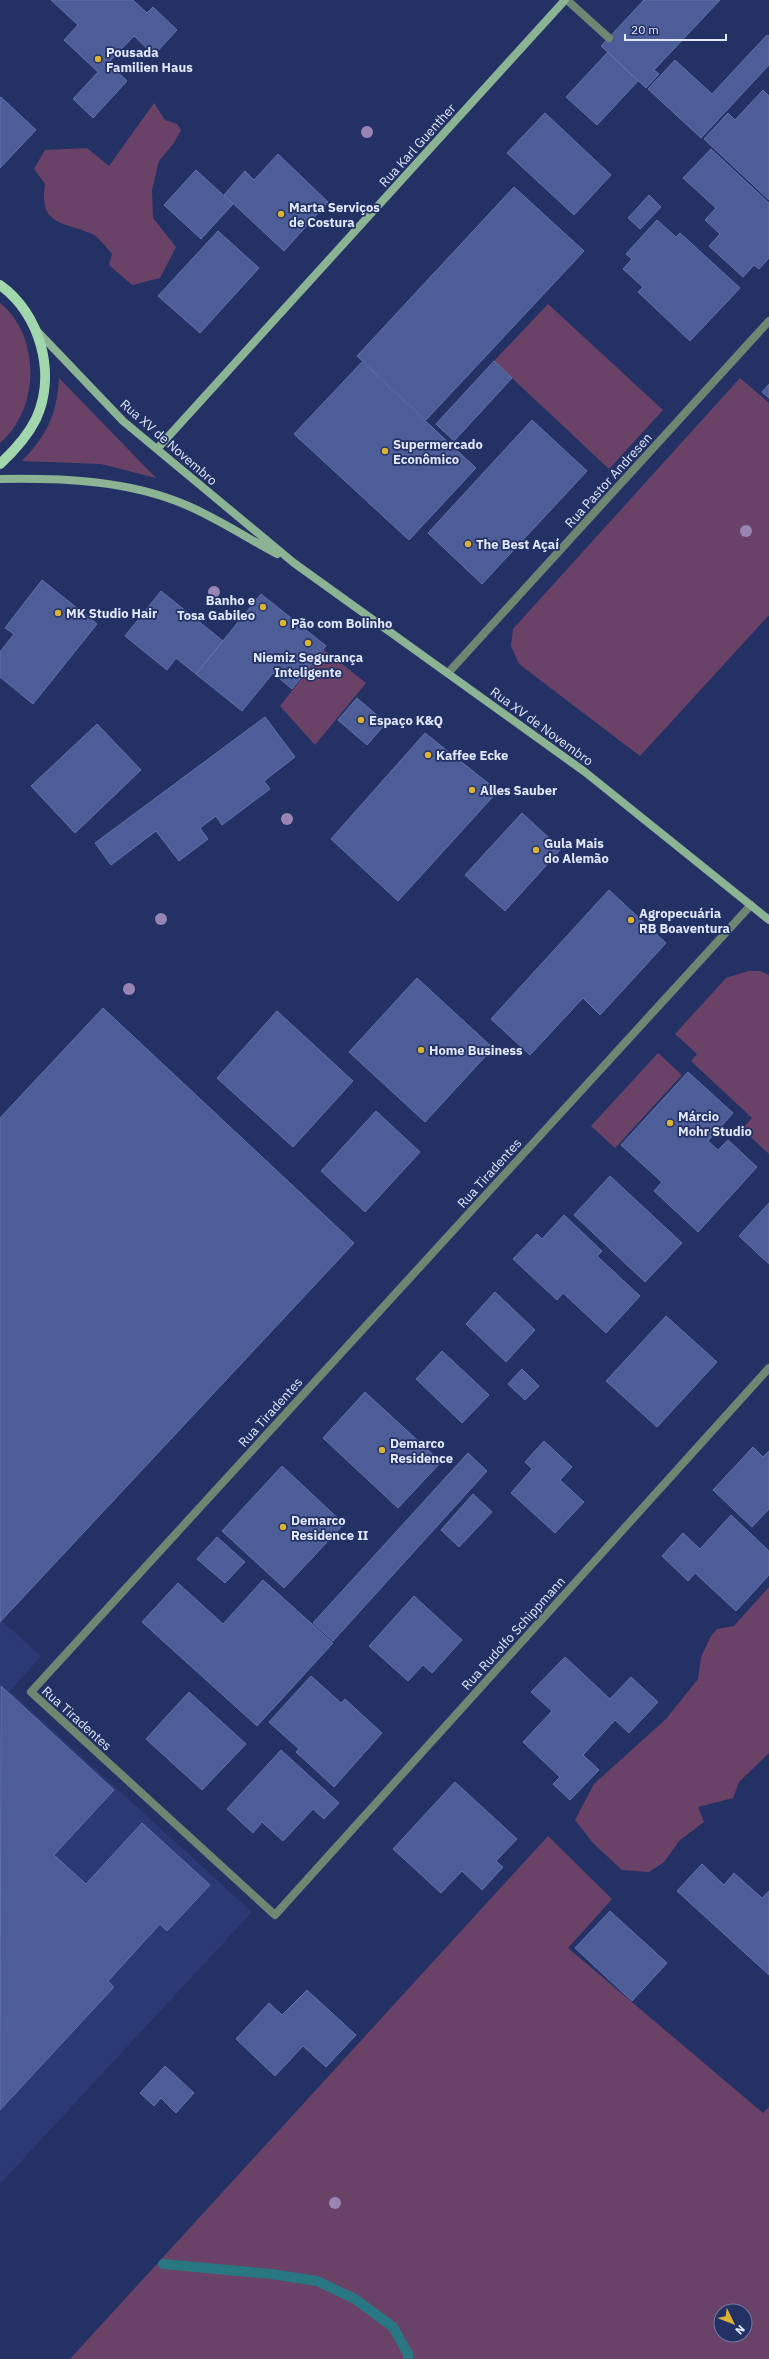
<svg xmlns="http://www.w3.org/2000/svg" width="769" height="2359" font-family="'IBM Plex Sans',sans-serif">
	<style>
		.built { fill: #2b3974 }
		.green { fill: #6b4267; fill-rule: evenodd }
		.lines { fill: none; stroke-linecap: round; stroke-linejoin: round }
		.stream { stroke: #2a7784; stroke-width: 10 }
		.building { fill: #4d5d97; stroke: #6173ad }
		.lane { stroke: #6e8672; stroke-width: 8 }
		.street { stroke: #6e8672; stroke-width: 8 }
		.secondary { stroke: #8cb393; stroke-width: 8 }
		.primary { stroke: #a2d6ad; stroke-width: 10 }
		.tree { fill: #9885b3 }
		.poi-dot { fill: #dbb333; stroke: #243165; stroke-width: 1.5 }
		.labels { text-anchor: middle; stroke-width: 3.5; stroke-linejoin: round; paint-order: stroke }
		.poi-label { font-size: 13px; font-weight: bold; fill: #e1e8fb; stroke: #243165; text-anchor: start }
		.street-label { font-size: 13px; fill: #e1e8fb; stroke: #243165 }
	</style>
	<rect width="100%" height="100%" fill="#243165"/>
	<path class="built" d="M0,1619L41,1656L10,1691L252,1912L0,2184Z"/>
	<path class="green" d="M154,103L165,120L177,124L181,130L174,143L159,161L152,190L153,218L176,247L160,278L132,285L109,265L112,254C106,247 98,236 90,233C61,221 39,225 45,184L34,169L45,150L87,148L109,166Z
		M0,303C41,336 40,409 0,443Z
		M548,304L663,410L609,469L494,361Z
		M59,378L156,478L101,464L22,461C47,435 57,415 59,378Z
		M740,378L769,403V615L640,756L519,664L511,646L513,629Z
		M324,650L366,683L315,745L280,706Z
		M748,971H760L769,975V1154L742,1129L752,1118L691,1061L697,1054L675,1034L726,978Z
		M658,1053L682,1075L615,1148L591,1126Z
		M769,1587V1753L739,1782L733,1798L698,1807L704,1822L680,1840L664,1862L649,1872L622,1870L593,1843L575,1820L594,1784L666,1719L698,1679L701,1657L711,1636L717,1629L734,1626Z
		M548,1836L612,1899L568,1948L763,2113L769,2107V2359H70ZM721,2311H745V2335H721Z"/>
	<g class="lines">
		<path class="stream" d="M163,2264L271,2274L317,2281L355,2299L393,2327L408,2354V2359"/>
	</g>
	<path class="building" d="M51,0H133L147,13L153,7L177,30L154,55L134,36L108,63L127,81L93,118L73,99L98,72L64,40L78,25Z
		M644,0H720L654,70L659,74L646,88L601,46Z
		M767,35L769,36V65L701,138L648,89L675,60L712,94Z
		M608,52L638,81L597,125L566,97Z
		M763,90L769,96V200L704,139L728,113L735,120Z
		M1,97L36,130L0,168V98Z
		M545,113L611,175L574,215L507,153Z
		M711,149L769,203V258L759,269L754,265L743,277L709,246L720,234L705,220L716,208L683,178Z
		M278,154L328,202L284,251L224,195L245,171L254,180Z
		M196,170L233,204L201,239L164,205Z
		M514,187L584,251L426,420L357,356Z
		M649,195L661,207L640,229L628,218Z
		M657,220L676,237L680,233L740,288L690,341L638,292L643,287L623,269L632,259L626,254Z
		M218,231L259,268L200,333L158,296Z
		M494,361L512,378L454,441L436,424Z
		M362,362L476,468L409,540L294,434Z
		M769,384V398L762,392Z
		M532,420L587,471L482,584L428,533Z
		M42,580L97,624L33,704L0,677V652L14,634L5,628Z
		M161,591L223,641L196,674L176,658L167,670L125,636Z
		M261,594L326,646L292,689L273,673L242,711L196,674Z
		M357,698L386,723L367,745L338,720Z
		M265,717L295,757L264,781L270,789L222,825L216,816L200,828L208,839L179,861L156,831L111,865L95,843Z
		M97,724L141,770L75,833L31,786Z
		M425,733L498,791L398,901L331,839Z
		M522,813L561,849L505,911L465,875Z
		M609,890L666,943L600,1015L583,998L530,1055L491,1019Z
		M417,978L493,1048L425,1122L349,1052Z
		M103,1008L354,1243L0,1622V1118Z
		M277,1011L353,1081L293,1147L217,1078Z
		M688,1072L733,1113L708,1141L718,1150L728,1140L757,1167L698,1232L654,1191L662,1182L621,1145Z
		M376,1111L420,1152L365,1212L321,1171Z
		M610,1176L682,1243L645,1282L574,1215Z
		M769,1203V1264L739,1236Z
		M564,1215L602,1251L597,1256L640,1296L606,1333L563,1293L557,1300L513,1259L537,1234L542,1239Z
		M495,1292L535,1330L506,1362L466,1324Z
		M666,1316L717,1362L657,1427L606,1381Z
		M442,1351L489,1395L462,1423L416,1379Z
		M522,1369L539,1386L525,1400L508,1384Z
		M365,1392L441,1462L398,1508L323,1438Z
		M544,1441L572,1467L560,1480L584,1502L555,1533L511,1493L532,1469L525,1462Z
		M753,1447L763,1457L769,1451V1509L752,1527L713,1490Z
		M468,1453L487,1471L333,1641L313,1623Z
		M282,1466L344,1524L284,1588L222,1531Z
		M473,1494L492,1512L459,1547L441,1530Z
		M731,1515L769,1551V1575L736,1611L695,1573L688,1581L662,1556L683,1533L700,1549Z
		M217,1537L245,1562L225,1583L197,1559Z
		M263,1580L333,1643L257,1726L142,1622L178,1583L223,1624Z
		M414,1596L462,1640L432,1673L423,1665L408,1681L369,1646Z
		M565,1657L610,1699L631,1677L658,1702L629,1733L615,1720L583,1755L599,1770L570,1800L553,1784L560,1777L523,1742L552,1711L531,1692Z
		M311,1676L341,1703L345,1699L382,1733L334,1787L296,1752L299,1749L269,1722Z
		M1,1686L114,1790L54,1855L86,1884L142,1823L210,1885L167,1931L160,1924L108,1981L114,1987L0,2110Z
		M189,1692L246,1744L202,1790L146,1739Z
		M281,1750L339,1803L324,1819L313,1809L283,1841L262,1822L253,1833L227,1809Z
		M455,1782L517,1839L496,1861L503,1867L482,1890L462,1871L441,1893L393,1849Z
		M702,1864L724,1885L734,1873L762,1898L769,1891V1975L677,1891Z
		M610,1911L667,1963L632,2001L575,1948Z
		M307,1990L356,2035L326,2067L303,2046L275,2076L236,2039L269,2003L282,2015Z
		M165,2066L194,2093L176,2113L161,2098L154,2106L140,2093Z"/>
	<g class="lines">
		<path class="lane" d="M567,0L609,38"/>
		<path class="street" d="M448,673L769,321
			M751,905L31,1692L275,1915L769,1368"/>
		<path class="secondary" d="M37,331L123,421L294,563L585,772L769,920
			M157,449L565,0
			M0,479C62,478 128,480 186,505C217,518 247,538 277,554"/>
		<path class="primary" d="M0,285C40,313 57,374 36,419C27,437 14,451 0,464"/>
	</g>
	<g class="tree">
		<circle cx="367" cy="132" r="6"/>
		<circle cx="746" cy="531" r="6"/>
		<circle cx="214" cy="592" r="6"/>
		<circle cx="287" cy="819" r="6"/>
		<circle cx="161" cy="919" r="6"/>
		<circle cx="129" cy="989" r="6"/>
		<circle cx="335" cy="2203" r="6"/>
	</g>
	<g class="poi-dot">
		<circle cx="98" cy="59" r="4"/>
		<circle cx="281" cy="214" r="4"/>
		<circle cx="385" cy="451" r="4"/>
		<circle cx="468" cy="544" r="4"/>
		<circle cx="263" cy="607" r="4"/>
		<circle cx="58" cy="613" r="4"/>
		<circle cx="283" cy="623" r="4"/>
		<circle cx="308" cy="643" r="4"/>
		<circle cx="361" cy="720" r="4"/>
		<circle cx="428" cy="755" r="4"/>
		<circle cx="472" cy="790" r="4"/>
		<circle cx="536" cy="850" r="4"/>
		<circle cx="631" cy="920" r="4"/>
		<circle cx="421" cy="1050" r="4"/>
		<circle cx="670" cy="1123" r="4"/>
		<circle cx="382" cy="1450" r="4"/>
		<circle cx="283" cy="1527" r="4"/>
	</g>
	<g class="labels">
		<g class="poi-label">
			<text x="106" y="57">Pousada<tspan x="106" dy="15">Familien Haus</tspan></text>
			<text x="289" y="212">Marta Serviços<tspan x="289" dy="15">de Costura</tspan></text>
			<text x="393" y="449">Supermercado<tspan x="393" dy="15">Econômico</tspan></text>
			<text x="476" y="549">The Best Açaí</text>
			<text x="255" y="605" text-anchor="end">Banho e<tspan x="255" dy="15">Tosa Gabileo</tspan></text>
			<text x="66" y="618">MK Studio Hair</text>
			<text x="291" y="628">Pão com Bolinho</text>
			<text x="308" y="662" text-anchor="middle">Niemiz Segurança<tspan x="308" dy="15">Inteligente</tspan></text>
			<text x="369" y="725">Espaço K&amp;Q</text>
			<text x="436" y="760">Kaffee Ecke</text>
			<text x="480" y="795">Alles Sauber</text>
			<text x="544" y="848">Gula Mais<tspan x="544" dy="15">do Alemão</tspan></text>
			<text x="639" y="918">Agropecuária<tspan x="639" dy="15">RB Boaventura</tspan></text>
			<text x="429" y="1055">Home Business</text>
			<text x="678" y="1121">Márcio<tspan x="678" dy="15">Mohr Studio</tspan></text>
			<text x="390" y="1448">Demarco<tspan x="390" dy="15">Residence</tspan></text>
			<text x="291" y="1525">Demarco<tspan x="291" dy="15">Residence II</tspan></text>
		</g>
		<g class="street-label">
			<text transform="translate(417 145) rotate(-48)" y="5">Rua Karl Guenther</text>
			<text transform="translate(169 442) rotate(41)" y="5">Rua XV de Novembro</text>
			<text transform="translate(608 480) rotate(-48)" y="5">Rua Pastor Andresen</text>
			<text transform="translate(542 726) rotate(36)" y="5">Rua XV de Novembro</text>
			<text transform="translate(489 1173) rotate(-48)" y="5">Rua Tiradentes</text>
			<text transform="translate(270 1412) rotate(-48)" y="5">Rua Tiradentes</text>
			<text transform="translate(513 1633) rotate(-48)" y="5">Rua Rudolfo Schippmann</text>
			<text transform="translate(77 1718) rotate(42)" y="5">Rua Tiradentes</text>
		</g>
	</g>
	<g transform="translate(733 2323) rotate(133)"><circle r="19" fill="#243165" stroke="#707aa1"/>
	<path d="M0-3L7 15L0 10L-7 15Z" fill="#dbb333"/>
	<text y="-6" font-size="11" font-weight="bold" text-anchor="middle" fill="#e1e8fb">N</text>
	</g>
	<path d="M625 34v6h101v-6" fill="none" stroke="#e1e8fb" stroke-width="2"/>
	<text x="631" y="34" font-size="12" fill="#e1e8fb" stroke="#243165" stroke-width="3" paint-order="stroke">20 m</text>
</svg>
